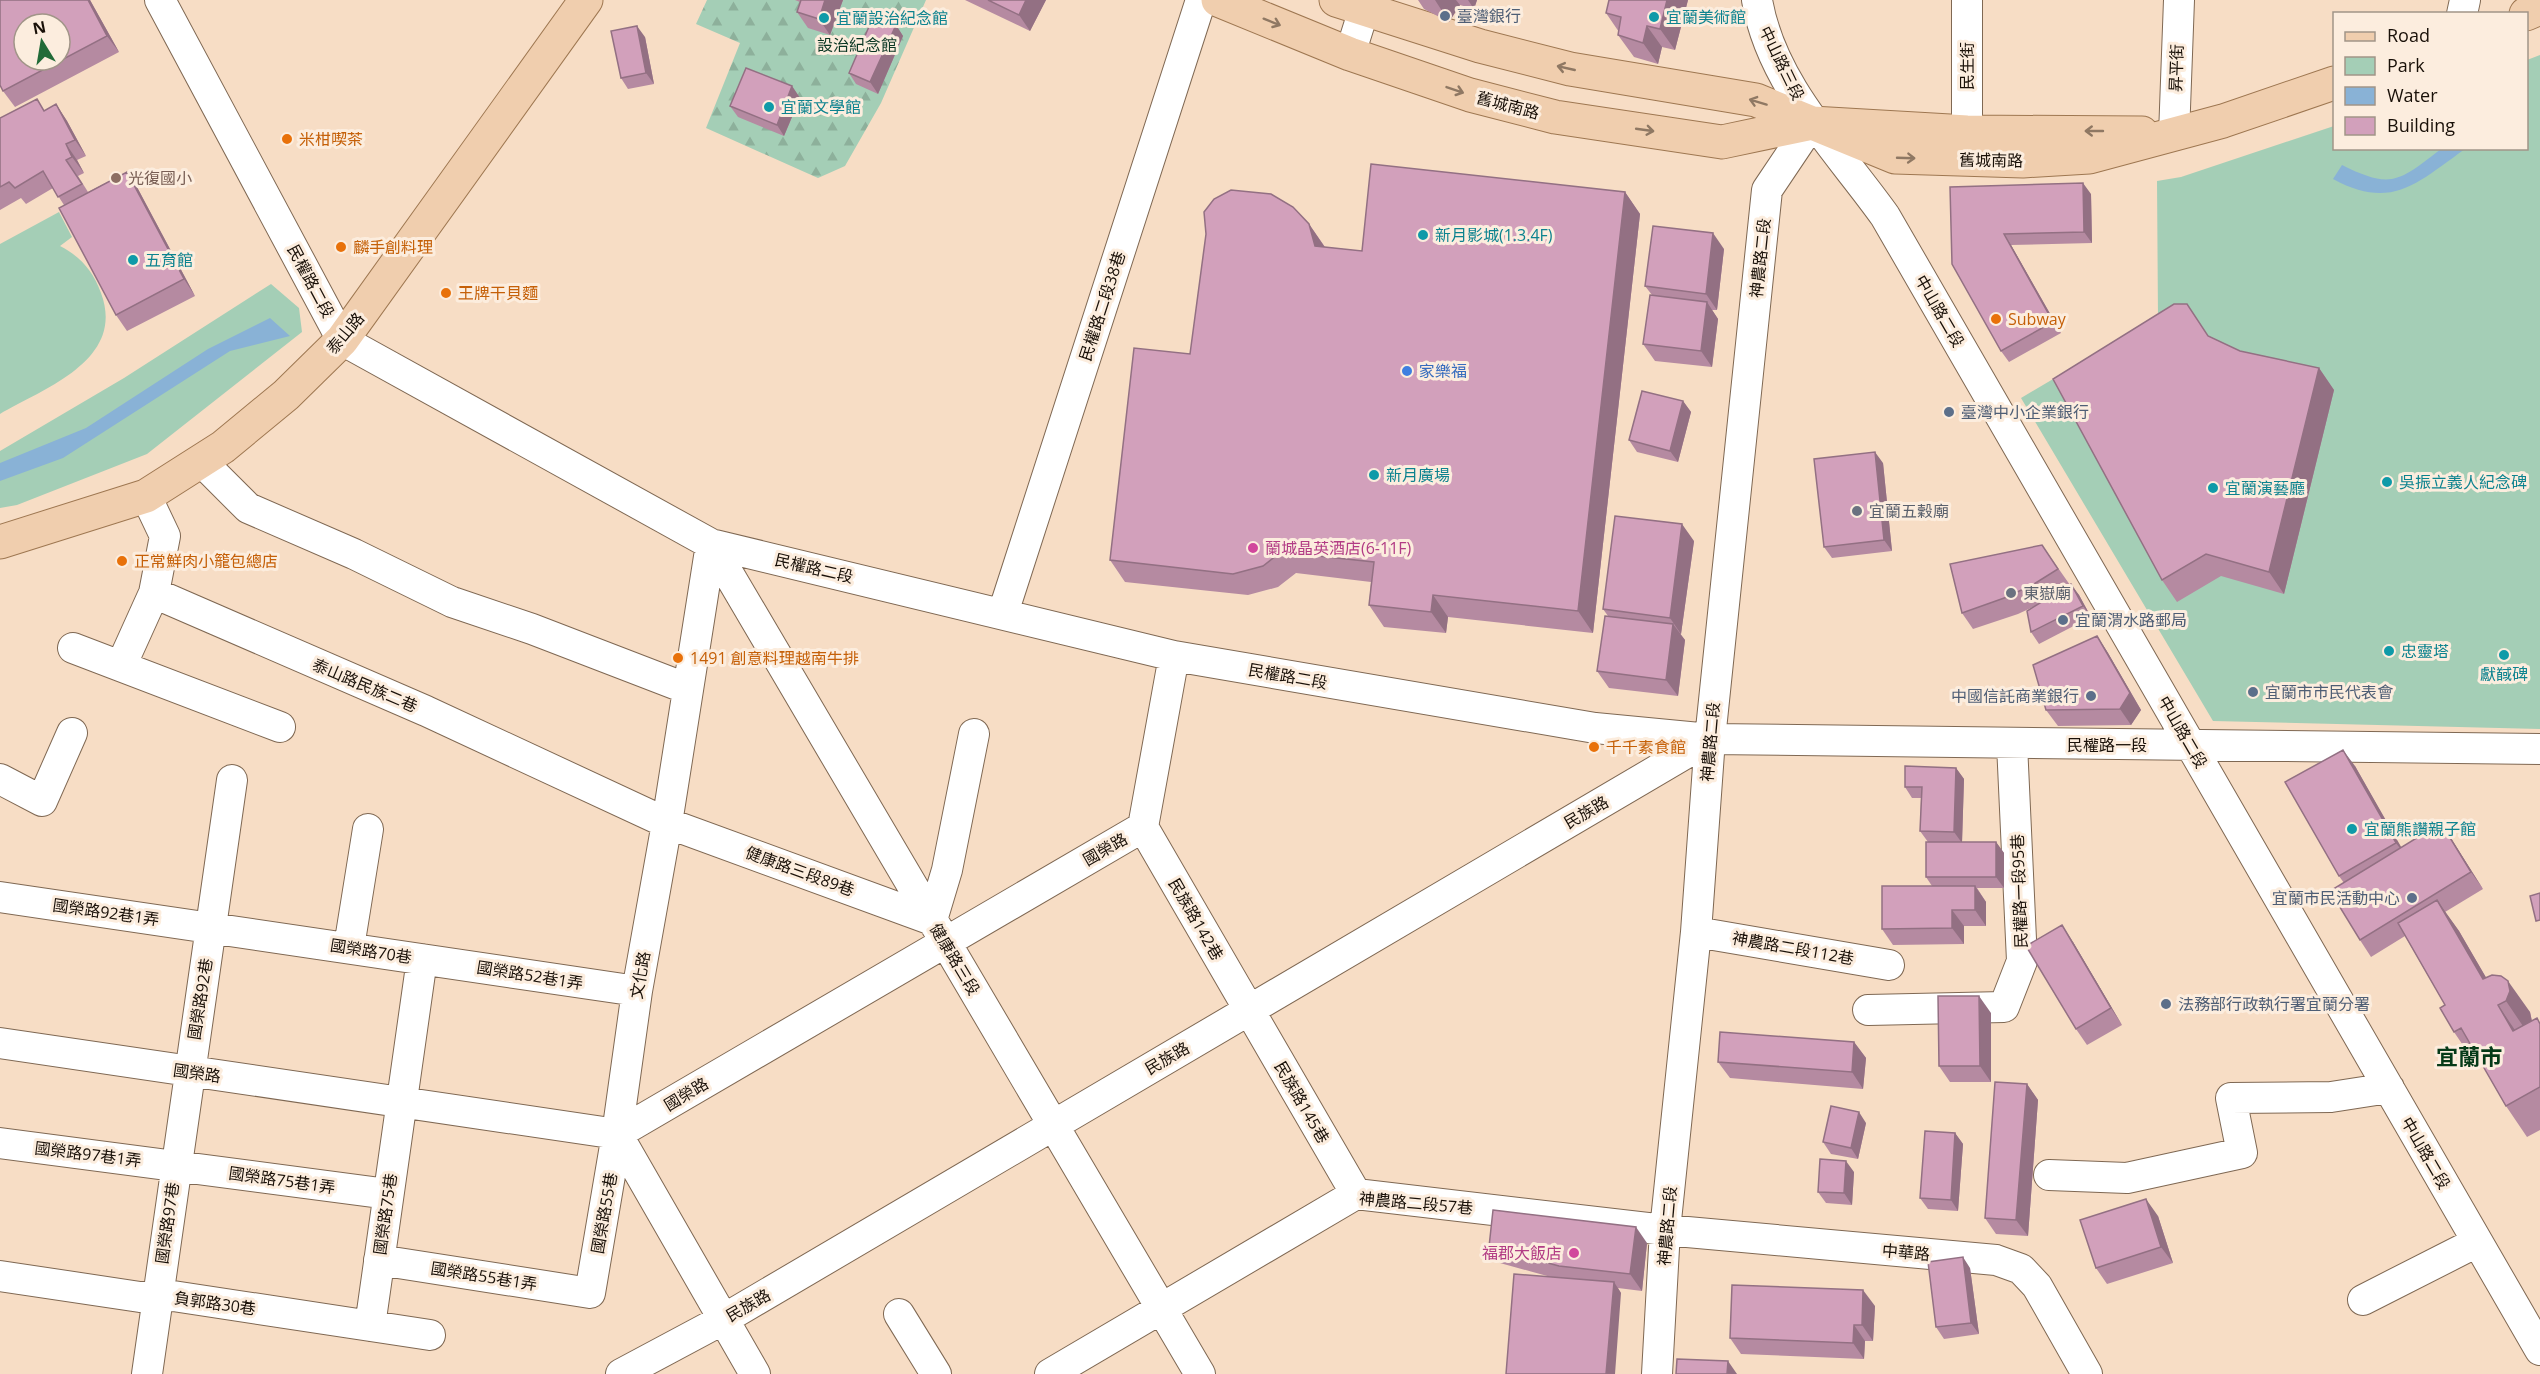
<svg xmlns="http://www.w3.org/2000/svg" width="2540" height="1374" font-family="'Open Sans','Noto Sans TC',sans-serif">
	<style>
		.forest { fill: url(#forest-firs) }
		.park { fill: #a4ceb6 }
		.water { fill: #89b2d6 }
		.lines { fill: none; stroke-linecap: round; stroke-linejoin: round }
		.minor-casing { stroke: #7f6853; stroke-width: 32 }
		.major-casing { stroke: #9e7751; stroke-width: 35 }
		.minor { stroke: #fff; stroke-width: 30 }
		.major { stroke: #f0ceae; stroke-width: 33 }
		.wall { fill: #b58aa1 }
		.shaded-wall { fill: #937083 }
		.building { fill: #d2a0bb; stroke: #937083; stroke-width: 1.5; fill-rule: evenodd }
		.oneway { stroke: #8f7863 }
		.service-dot { fill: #5c6f8a; stroke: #fcedde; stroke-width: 2 }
		.culture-dot { fill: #0f9aa8; stroke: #fcedde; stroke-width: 2 }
		.food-dot { fill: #e8710a; stroke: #fcedde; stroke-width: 2 }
		.education-dot { fill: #8d6e63; stroke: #fcedde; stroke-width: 2 }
		.shop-dot { fill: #3f7fe0; stroke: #fcedde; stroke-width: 2 }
		.worship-dot { fill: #6b7280; stroke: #fcedde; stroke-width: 2 }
		.hotel-dot { fill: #d1479c; stroke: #fcedde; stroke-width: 2 }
		.labels { text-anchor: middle; stroke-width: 6; stroke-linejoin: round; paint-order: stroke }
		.service-label { font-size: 16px; fill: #4e5e75; stroke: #fcedde; text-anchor: start }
		.culture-label { font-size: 16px; fill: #0d838f; stroke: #fcedde; text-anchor: start }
		.park-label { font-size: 16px; fill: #0a3623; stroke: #fcedde }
		.street-label { font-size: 16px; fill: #191008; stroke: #fcedde }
		.food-label { font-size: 16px; fill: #c56008; stroke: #fcedde; text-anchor: start }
		.education-label { font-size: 16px; fill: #785e54; stroke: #fcedde; text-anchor: start }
		.shop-label { font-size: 16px; fill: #366cbe; stroke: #fcedde; text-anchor: start }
		.worship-label { font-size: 16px; fill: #5b616d; stroke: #fcedde; text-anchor: start }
		.hotel-label { font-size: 16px; fill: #b23c85; stroke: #fcedde; text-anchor: start }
		.district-label { font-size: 22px; font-weight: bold; fill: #053a18; stroke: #fcedde }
	</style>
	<defs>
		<pattern id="forest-firs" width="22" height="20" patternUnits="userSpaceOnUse" patternTransform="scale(1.5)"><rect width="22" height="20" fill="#a4ceb6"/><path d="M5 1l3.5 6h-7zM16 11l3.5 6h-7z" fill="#8db09b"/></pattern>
	</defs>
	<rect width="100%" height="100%" fill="#f7ddc5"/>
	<path class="forest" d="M707,0H926L881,103L845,166L818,178L706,128L740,43L696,24Z"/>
	<path class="park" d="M2540,55V729L2213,721L2021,398L2158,317L2157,181L2181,177L2334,126V148H2526L2527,60Z
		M59,212L72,237L60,246C81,257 93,271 101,293C126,360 45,388 0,414V244Z
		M271,284L299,308L302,332L147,454L17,505L0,508V451L124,378Z"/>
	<path class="water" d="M2441,149H2465C2417,183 2392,211 2333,179L2342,165C2392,190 2399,181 2441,149Z
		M270,318L290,336L230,351L63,458L0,481V463L86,428L208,349Z"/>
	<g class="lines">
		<defs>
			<path id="minor" d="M160,0L342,340L711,544L1174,656L1595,728L1710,739L2540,749
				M1757,0C1771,84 1838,150 1885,216L2540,1350
				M1967,0V132
				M2462,14L2465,0
				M1350,54L1367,0
				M2174,135L2179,0
				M201,461L248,508L354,554L452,602L532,629L688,689
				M146,496L165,536L154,593L426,711L667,823L932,920L947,870L974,734
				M711,544L1200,1374
				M711,544L667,823L637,991L617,1134L755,1374
				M1003,613L1201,0
				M73,648L280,727
				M121,666L154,593
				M0,779L42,801L72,733
				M1143,827L1356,1194
				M0,897L637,991
				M1696,932L1889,965
				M349,947L368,829
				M1868,1010L2004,1007L2022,961L2012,744
				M0,1043L617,1134L1143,827L1174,656
				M0,1143L388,1194
				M2049,1175L2127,1178L2242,1153L2231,1098L2331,1097L2389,1088
				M379,1260L590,1293L617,1134
				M0,1276L140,1297L173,1296L430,1335
				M2363,1300L2477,1242
				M899,1314L936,1374
				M370,1326L422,959
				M147,1374L232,780
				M621,1374L724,1319L1710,739
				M1050,1374L1356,1194L1665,1230L1996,1260L2021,1269L2037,1286L2087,1374
				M1657,1374L1665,1230L1696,932L1710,739L1767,190L1812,123"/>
			<path id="major" d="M1218,0L1350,54L1470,95L1555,117L1722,142L1812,123L1967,132L2142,133
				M1336,0L1480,46L1570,69L1756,100L1895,157L2023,161L2089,157L2223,121L2334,83
				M2526,14L2540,8
				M0,542L146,496L223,447L286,395L342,340L586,0"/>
		</defs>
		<use href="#minor" class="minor-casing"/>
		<use href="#major" class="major-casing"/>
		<use href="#minor" class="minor"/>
		<use href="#major" class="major"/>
	</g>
	<path class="wall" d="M90,0L119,52L15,107L3,91Z
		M795,0H843L830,35L808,28L797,12L800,2Z
		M965,0H1046L1030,31Z
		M1418,0H1477L1474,9L1460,5L1449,22L1424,9Z
		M1688,0L1675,50L1662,47L1658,64L1634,57L1618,35L1619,32L1606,13Z
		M896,25L903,36L878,94L856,84L849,73Z
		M645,37L654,84L628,89L621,78Z
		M792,86L800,98L784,136L738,117L730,106Z
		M56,104L67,121L86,156L77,160L84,173L78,176L88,192L127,172L138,189L195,296L127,331L116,315L64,205L53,188L26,204L21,198L0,210V118L44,111Z
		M1950,187L2091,194L2092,243L2011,245L2061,333L2009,362L2001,351Z
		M1625,192L1640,214L1593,633L1448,617L1446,633L1384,627L1369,605L1371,582L1296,573L1278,587L1248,595L1125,582L1110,560L1190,354L1309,224L1325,247L1362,251Z
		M1724,249L1717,310H1712L1718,319L1712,367L1655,361L1643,344L1652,295L1645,286Z
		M2209,336L2240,351L2319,368L2334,390L2284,594L2221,576L2177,602L2162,580Z
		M1683,401L1691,412L1678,462L1637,452L1629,440Z
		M1883,463L1892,551L1832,558L1824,547Z
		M1694,541L1681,634H1680L1685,640L1678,696L1609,688L1597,671L1608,616L1603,609Z
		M2042,545L2070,585L2079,595L2091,617L2039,644L2031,632L2037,605L2018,614L1973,629L1962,613Z
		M2097,636L2108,653L2141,710L2131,725L2058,726L2046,710Z
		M2355,766L2401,848L2452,840L2483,889L2445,912L2459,931L2486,978L2530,1012L2532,1021L2540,1023V1130L2527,1137L2506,1106L2480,1061L2475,1063L2454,1032L2445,1005L2405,936L2371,957L2360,940L2344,883L2339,876Z
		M1956,768L1964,779L1962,842H1996L2004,853V888H1977L1986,902V926H1964V944L1893,945L1882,929L1932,886L1926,877L1928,842L1920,831L1921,798H1912L1905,787Z
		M2073,942L2122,1025L2087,1045L2076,1029Z
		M1991,1013V1082H1950L1939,1066Z
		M1854,1042L1866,1058L1863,1089L1730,1078L1718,1062Z
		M2027,1084L2038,1100L2028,1236L1996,1234L1985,1218Z
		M1866,1123L1858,1159L1831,1154L1823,1142Z
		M1955,1133L1963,1144L1958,1211L1928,1209L1920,1198Z
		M1854,1172L1852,1205L1826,1203L1818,1192Z
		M2158,1216L2173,1263L2107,1284L2096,1268Z
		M1647,1243L1642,1291L1618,1288L1621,1293L1551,1277L1500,1263L1489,1247Z
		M1970,1268L1979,1334L1944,1339L1936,1327Z
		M1875,1306L1873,1341H1865L1864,1359L1741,1354L1730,1338Z"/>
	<path class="shaded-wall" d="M88,0H90L119,52L107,36Z
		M825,0H843L830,35L819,19Z
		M1026,0H1046L1030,31L1019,15Z
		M1435,0H1456L1460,5L1449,22Z
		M1468,0H1477L1474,9Z
		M1667,0H1688L1675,50L1660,29Z
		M896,25L903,36L878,94L870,82Z
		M637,26L645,37L654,84L646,73Z
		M1647,26L1662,47L1658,64L1643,43Z
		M792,86L800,98L784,136L777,125Z
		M56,104L67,121L86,156L75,140Z
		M66,144L77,160L84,173L72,157Z
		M127,172L138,189L195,296L184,279Z
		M2083,183L2091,194L2092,243L2084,232Z
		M1625,192L1640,214L1593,633L1578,611Z
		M1309,224L1324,246L1330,268L1315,246Z
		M1713,233L1724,249L1717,310L1706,294Z
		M2004,234L2011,245L2061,333L2053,322Z
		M1707,302L1718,319L1712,367L1701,351Z
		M2319,368L2334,390L2284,594L2269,572Z
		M1683,401L1691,412L1678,462L1670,451Z
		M1875,452L1883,463L1892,551L1884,540Z
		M1682,524L1694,541L1681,634L1670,618Z
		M2071,584L2079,595L2091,617L2083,606Z
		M1433,595L1448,617L1446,633L1431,612Z
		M1673,624L1685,640L1678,696L1666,680Z
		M2097,636L2108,653L2141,710L2131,725L2120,709Z
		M2343,750L2355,766L2408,859L2396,843Z
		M1956,768L1964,779L1962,843L1954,832Z
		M2441,823L2452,840L2483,889L2471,872Z
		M1996,842L2004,853V888L1996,877Z
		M1975,886L1986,902V926L1975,910Z
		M2437,900L2459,931L2501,1003L2483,979Z
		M1952,910L1964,926V944L1952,928Z
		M2062,925L2073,942L2122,1025L2111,1008Z
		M2508,981L2530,1012L2532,1022L2527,1032L2506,1001Z
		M1979,996L1991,1013V1082L1980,1066Z
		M2498,1005L2519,1036L2513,1031Z
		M1854,1042L1866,1058L1863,1089L1852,1072Z
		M2027,1084L2038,1100L2028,1236L2016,1220Z
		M1859,1112L1866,1123L1858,1159L1851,1148Z
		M1955,1133L1963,1144L1958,1211L1951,1200Z
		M1846,1161L1854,1172L1852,1205L1844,1193Z
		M2146,1199L2158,1216L2173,1263L2161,1247Z
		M1636,1227L1647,1243L1642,1291L1630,1274Z
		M1963,1257L1970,1268L1979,1334L1971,1323Z
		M1614,1282L1621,1293L1615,1374H1606Z
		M1863,1290L1875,1306L1873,1341L1862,1325Z
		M1854,1325L1865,1341L1864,1359L1853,1343Z
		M1728,1361L1737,1374H1727Z"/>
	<path class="building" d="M0,0H88L107,36L3,91L0,85ZM24,24H60V60H24Z
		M801,0H825L819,19L797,12Z
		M988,0H1026L1019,15Z
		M1609,0H1667L1660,29L1647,26L1643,43L1618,35L1621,17L1606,13Z
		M874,15L896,25L870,82L849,73Z
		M637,26L646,73L621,78L611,31Z
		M746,68L792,86L777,125L730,106Z
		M37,99L44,111L56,104L75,140L66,144L72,157L66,160L82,184L58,197L43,171L15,188L9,182L0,187V118Z
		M1371,164L1625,192L1578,611L1433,595L1431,612L1369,605L1374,562L1281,552L1263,566L1233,574L1110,560L1134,348L1190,354L1206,234L1204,212L1214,199L1231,190L1271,194L1293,207L1309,224L1315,246L1362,251Z
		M127,172L184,279L116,315L59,208Z
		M2083,183L2084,232L2004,234L2053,322L2001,351L1952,264L1950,187Z
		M1653,226L1713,233L1706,294L1645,286Z
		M1650,295L1707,302L1701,351L1643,344Z
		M2174,304H2187L2208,336L2240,351L2319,368L2269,572L2206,554L2162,580L2053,379Z
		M1642,391L1683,401L1670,451L1629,440Z
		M1875,452L1884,540L1824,547L1814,459Z
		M1615,516L1682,524L1670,618L1603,609Z
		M2042,545L2058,569L2034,584L2007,597L1962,613L1950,564Z
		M2071,584L2083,606L2031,632L2027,611Z
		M1605,616L1673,624L1666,680L1597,671Z
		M2097,636L2130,693L2120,709L2046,710L2033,665Z
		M2343,750L2396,843L2339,876L2285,782Z
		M1905,766L1956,768L1954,832L1920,831L1922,787H1905Z
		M2441,823L2471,872L2360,940L2330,891Z
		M1926,842H1996V877H1926Z
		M1882,886H1975V910H1952V928L1882,929Z
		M2540,893V920L2536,921L2530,896Z
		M2437,900L2483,979L2492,975L2501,976L2508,981L2510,991L2506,1001L2498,1005L2513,1031L2537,1018L2540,1024V1087L2506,1106L2461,1028L2454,1032L2440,1008L2445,1005L2398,923Z
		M2062,925L2111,1008L2076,1029L2026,946Z
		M1938,996H1979L1980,1066H1939Z
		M1720,1032L1854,1042L1852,1072L1718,1062Z
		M1995,1082L2027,1084L2016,1220L1985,1218Z
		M1831,1106L1859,1112L1851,1148L1823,1142Z
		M1925,1131L1955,1133L1951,1200L1920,1198Z
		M1820,1159L1846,1161L1844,1193L1818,1192Z
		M2146,1199L2161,1247L2096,1268L2080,1220Z
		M1493,1210L1636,1227L1630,1274L1559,1266L1489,1247Z
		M1963,1257L1971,1323L1936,1327L1928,1262Z
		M1514,1274L1614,1282L1606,1374H1506Z
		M1732,1285L1863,1290L1862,1325H1854L1853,1343L1730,1338Z
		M1677,1359L1728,1361L1727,1374H1676Z"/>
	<defs><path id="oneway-shaft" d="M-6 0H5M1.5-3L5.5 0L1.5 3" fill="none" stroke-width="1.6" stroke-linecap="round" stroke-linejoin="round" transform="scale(1.5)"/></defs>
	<g class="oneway">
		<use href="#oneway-shaft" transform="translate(1272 22) rotate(22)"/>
		<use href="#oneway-shaft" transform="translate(1566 68) rotate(-167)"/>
		<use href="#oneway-shaft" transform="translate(1455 90) rotate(19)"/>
		<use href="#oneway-shaft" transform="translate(1758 102) rotate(-163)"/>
		<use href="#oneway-shaft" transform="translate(1645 130) rotate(8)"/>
		<use href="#oneway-shaft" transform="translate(2094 131) rotate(180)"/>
		<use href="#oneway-shaft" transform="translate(1906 158) rotate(2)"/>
	</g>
	<g class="service-dot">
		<circle cx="1445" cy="16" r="6"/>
		<circle cx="1949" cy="412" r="6"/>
		<circle cx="2063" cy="620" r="6"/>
		<circle cx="2253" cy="692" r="6"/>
		<circle cx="2091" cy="696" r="6"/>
		<circle cx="2412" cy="898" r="6"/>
		<circle cx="2166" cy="1004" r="6"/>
	</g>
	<g class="culture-dot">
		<circle cx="1654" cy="17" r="6"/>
		<circle cx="824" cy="18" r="6"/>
		<circle cx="769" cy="107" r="6"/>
		<circle cx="1423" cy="235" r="6"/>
		<circle cx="133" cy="260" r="6"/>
		<circle cx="1374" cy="475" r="6"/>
		<circle cx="2387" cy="482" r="6"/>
		<circle cx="2213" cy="488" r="6"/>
		<circle cx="2389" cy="651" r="6"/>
		<circle cx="2504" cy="655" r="6"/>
		<circle cx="2352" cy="829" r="6"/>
	</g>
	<g class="food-dot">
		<circle cx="287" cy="139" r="6"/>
		<circle cx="341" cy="247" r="6"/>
		<circle cx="446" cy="293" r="6"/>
		<circle cx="1996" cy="319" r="6"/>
		<circle cx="122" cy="561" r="6"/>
		<circle cx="678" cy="658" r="6"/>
		<circle cx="1594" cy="747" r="6"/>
	</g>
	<circle class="education-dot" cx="116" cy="178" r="6"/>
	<circle class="shop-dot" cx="1407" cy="371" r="6"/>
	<g class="worship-dot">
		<circle cx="1857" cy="511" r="6"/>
		<circle cx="2011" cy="593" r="6"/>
	</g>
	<g class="hotel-dot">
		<circle cx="1253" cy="548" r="6"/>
		<circle cx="1574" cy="1253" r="6"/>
	</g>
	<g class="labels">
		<g class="service-label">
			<text x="1457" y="22">臺灣銀行</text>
			<text x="1961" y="418">臺灣中小企業銀行</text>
			<text x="2075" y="626">宜蘭渭水路郵局</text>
			<text x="2265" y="698">宜蘭市市民代表會</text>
			<text x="2079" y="702" text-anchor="end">中國信託商業銀行</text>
			<text x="2400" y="904" text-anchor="end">宜蘭市民活動中心</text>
			<text x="2178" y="1010">法務部行政執行署宜蘭分署</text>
		</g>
		<g class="culture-label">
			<text x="1666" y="23">宜蘭美術館</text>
			<text x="836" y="24">宜蘭設治紀念館</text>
			<text x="781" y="113">宜蘭文學館</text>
			<text x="1435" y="241">新月影城(1.3.4F)</text>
			<text x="145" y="266">五育館</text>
			<text x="1386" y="481">新月廣場</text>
			<text x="2399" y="488">吳振立義人紀念碑</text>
			<text x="2225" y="494">宜蘭演藝廳</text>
			<text x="2401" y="657">忠靈塔</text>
			<text x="2504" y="680" text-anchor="middle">獻馘碑</text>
			<text x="2364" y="835">宜蘭熊讚親子館</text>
		</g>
		<g class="park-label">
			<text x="857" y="51">設治紀念館</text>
		</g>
		<g class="street-label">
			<text transform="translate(1782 63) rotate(64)" y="6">中山路三段</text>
			<text transform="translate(1967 66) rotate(-90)" y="6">民生街</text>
			<text transform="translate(2176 68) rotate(-88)" y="6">昇平街</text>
			<text transform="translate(1508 105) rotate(15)" y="6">舊城南路</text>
			<text transform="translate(1991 160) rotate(1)" y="6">舊城南路</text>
			<text transform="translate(1760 258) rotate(-84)" y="6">神農路二段</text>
			<text transform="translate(311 281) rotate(62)" y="6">民權路二段</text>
			<text transform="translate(1102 306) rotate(-72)" y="6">民權路二段38巷</text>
			<text transform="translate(1940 311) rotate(60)" y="6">中山路二段</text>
			<text transform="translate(345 333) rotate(-50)" y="6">泰山路</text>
			<text transform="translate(814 568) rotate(13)" y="6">民權路二段</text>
			<text transform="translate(1288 676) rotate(10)" y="6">民權路二段</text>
			<text transform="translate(365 685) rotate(23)" y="6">泰山路民族二巷</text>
			<text transform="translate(2183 732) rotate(60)" y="6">中山路二段</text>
			<text transform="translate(1710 742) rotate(-85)" y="6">神農路二段</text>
			<text x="2107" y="751">民權路一段</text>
			<text transform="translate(1586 812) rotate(-30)" y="6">民族路</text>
			<text transform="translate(1105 849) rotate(-30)" y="6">國榮路</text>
			<text transform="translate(800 871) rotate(20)" y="6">健康路三段89巷</text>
			<text transform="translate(2019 891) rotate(-92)" y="6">民權路一段95巷</text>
			<text transform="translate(106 912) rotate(8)" y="6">國榮路92巷1弄</text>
			<text transform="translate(1196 919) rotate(60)" y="6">民族路142巷</text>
			<text transform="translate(1793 948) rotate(10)" y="6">神農路二段112巷</text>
			<text transform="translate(371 951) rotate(9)" y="6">國榮路70巷</text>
			<text transform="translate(955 959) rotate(59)" y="6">健康路三段</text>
			<text transform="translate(530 975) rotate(9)" y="6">國榮路52巷1弄</text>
			<text transform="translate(640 975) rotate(-80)" y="6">文化路</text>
			<text transform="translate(200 999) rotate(-81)" y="6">國榮路92巷</text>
			<text transform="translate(1167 1058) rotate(-30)" y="6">民族路</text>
			<text transform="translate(197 1073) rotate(8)" y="6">國榮路</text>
			<text transform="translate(686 1094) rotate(-31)" y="6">國榮路</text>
			<text transform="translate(1302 1102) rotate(60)" y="6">民族路145巷</text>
			<text transform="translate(2426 1153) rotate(60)" y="6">中山路二段</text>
			<text transform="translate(88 1154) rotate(7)" y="6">國榮路97巷1弄</text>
			<text transform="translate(282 1180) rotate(8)" y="6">國榮路75巷1弄</text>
			<text transform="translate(1416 1203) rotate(5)" y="6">神農路二段57巷</text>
			<text transform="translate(604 1213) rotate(-80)" y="6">國榮路55巷</text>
			<text transform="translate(385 1214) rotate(-82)" y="6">國榮路75巷</text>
			<text transform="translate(167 1223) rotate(-82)" y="6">國榮路97巷</text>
			<text transform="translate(1667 1226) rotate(-85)" y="6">神農路二段</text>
			<text transform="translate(1906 1252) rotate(5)" y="6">中華路</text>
			<text transform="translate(484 1276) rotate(9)" y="6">國榮路55巷1弄</text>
			<text transform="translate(215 1303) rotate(8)" y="6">負郭路30巷</text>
			<text transform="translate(748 1305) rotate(-30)" y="6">民族路</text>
		</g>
		<g class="food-label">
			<text x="299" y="145">米柑喫茶</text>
			<text x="353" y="253">麟手創料理</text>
			<text x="458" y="299">王牌干貝麵</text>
			<text x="2008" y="325">Subway</text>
			<text x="134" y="567">正常鮮肉小籠包總店</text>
			<text x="690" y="664">1491 創意料理越南牛排</text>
			<text x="1606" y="753">千千素食館</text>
		</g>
		<g class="education-label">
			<text x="128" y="184">光復國小</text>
		</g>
		<g class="shop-label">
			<text x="1419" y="377">家樂福</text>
		</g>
		<g class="worship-label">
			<text x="1869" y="517">宜蘭五穀廟</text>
			<text x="2023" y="599">東嶽廟</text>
		</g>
		<g class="hotel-label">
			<text x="1265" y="554">蘭城晶英酒店(6-11F)</text>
			<text x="1562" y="1259" text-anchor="end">福郡大飯店</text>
		</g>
		<g class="district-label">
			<text x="2469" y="1065">宜蘭市</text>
		</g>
	</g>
	<rect x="2333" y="12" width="195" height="138" fill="#fcedde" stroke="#a19588" stroke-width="1.5"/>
	<rect x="2345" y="32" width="30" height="9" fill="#f0ceae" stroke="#a19588" stroke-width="1.5"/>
	<text x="2387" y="42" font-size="18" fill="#191008">Road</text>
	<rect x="2345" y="57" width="30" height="18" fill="#a4ceb6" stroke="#a19588" stroke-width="1.5"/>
	<text x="2387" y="72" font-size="18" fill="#191008">Park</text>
	<rect x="2345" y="87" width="30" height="18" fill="#89b2d6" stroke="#a19588" stroke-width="1.5"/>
	<text x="2387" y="102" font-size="18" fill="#191008">Water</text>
	<rect x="2345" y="117" width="30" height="18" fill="#d2a0bb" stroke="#a19588" stroke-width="1.5"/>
	<text x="2387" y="132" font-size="18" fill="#191008">Building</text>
	<g transform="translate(42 42) rotate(349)"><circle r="28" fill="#fcedde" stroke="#a19588" stroke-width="1.5"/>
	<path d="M0-4.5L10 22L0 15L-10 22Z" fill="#226b38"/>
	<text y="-9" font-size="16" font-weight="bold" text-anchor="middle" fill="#191008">N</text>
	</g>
</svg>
